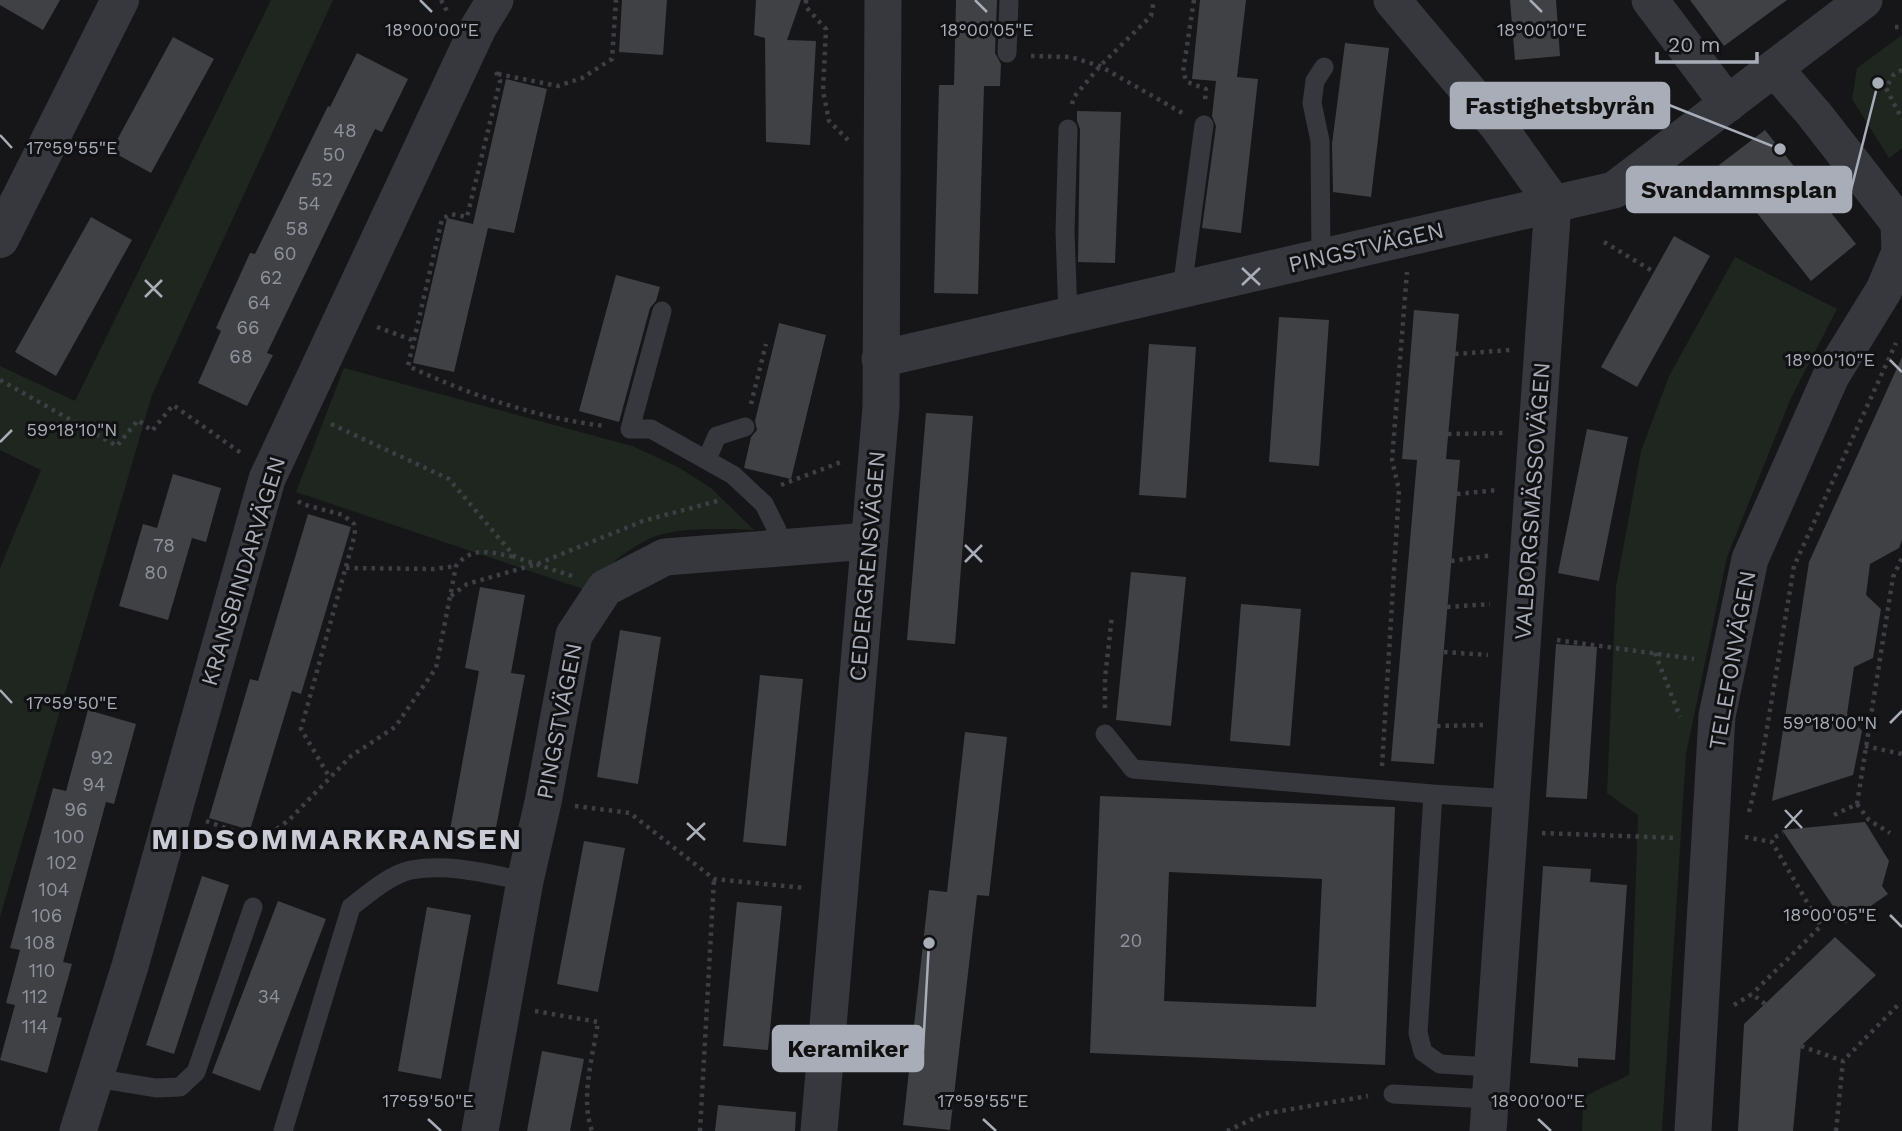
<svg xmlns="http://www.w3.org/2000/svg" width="1902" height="1131" font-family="'Work Sans',sans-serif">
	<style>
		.green { fill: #1e261f }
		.building { fill: #404145; fill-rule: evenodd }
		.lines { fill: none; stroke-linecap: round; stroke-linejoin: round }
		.path { stroke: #3d3f44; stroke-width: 4.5; stroke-dasharray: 3.5 5; stroke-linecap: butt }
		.service { stroke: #37383d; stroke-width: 19 }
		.minor { stroke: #37383d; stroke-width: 37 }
		.tertiary { stroke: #37383d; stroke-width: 38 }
		.ticks { fill: none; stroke: #a8adb8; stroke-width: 2.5 }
		.labels { text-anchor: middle; stroke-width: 6; stroke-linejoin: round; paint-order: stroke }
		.number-label { font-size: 19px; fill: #8e929b }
		.street-label { font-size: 23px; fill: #a8adb8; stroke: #111113 }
		.district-label { font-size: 30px; font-weight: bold; letter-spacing: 2px; fill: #c9ccd4; stroke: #111113 }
		.ticks-label { font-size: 18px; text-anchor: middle; fill: #a8adb8; stroke: #111113; stroke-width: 6; stroke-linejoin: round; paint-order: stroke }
		.leader { fill: none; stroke: #a8adb8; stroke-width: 2.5 }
		.callout-dot { fill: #a8adb8; stroke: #111113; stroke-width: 2.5 }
		.callout { fill: #a8adb8; stroke: #a8adb8; stroke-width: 2.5 }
		.callout-label { font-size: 24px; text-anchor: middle; font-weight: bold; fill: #111 }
	</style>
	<rect width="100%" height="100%" fill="#161618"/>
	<path class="green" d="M271,0H333L152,395L0,917V568L41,470L0,450V366L75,401Z
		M1902,35V148L1889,158L1852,99L1857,68Z
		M1735,257L1837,309L1791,398L1727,557L1686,754L1662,1131H1582L1583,1097L1629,1075L1638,815L1607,793L1616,587L1641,451L1669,376Z
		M344,368L632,446L678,467L711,488L754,530C725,529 673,526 647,540C623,552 603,570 583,589L296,492Z"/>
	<path class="building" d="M0,0H60L43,30L0,5Z
		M622,0H667L663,55L619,52Z
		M756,0H801L787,40L816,41L810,145L766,142L765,38L754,35Z
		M956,0H997L995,53L1001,64L1000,86H984L978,294L934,293L939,85H954Z
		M1200,0H1246L1237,77L1258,79L1241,233L1202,228L1216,126L1212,116L1216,81L1192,79Z
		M1510,0H1556L1560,56L1515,60Z
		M1690,0H1787L1724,46Z
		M173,37L214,59L151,173L111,151Z
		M1345,43L1389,48L1371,197L1333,192L1332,144Z
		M357,53L408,79L382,132L375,129L267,353L273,355L247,406L198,383L221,331L216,328L250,253L255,254L328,106L330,107Z
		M506,79L547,89L514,233L488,228L454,372L413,363L447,218L473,224Z
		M1077,111L1121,112L1115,263L1078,262L1080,129L1077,121Z
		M1765,130L1856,244L1811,281L1719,165Z
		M91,217L132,240L56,376L15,352Z
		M1674,236L1710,256L1637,387L1601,367Z
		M616,275L660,287L656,301L650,308L619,422L579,411Z
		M1414,310L1459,314L1446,459L1460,460L1434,764L1391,761L1417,460L1402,459Z
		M1279,317L1329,320L1319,466L1269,462Z
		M779,323L826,335L791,479L744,468L751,437L757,430L755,421Z
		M1149,344L1196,347L1186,498L1139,495Z
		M1902,357V540L1899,548L1870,564L1866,595L1881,609L1873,658L1854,667L1847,714L1862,731L1853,775L1772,801L1809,562Z
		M926,413L973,416L955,644L907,640Z
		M1587,429L1628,437L1599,581L1558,573Z
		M173,474L221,488L206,542L192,538L168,620L119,606L143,524L157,528Z
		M308,514L351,527L301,694L292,691L250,830L209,818L250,679L258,681Z
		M1131,572L1186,577L1171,726L1116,720Z
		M480,587L525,595L511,673L525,675L494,838L450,830L479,671L465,668Z
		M1241,604L1301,609L1290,746L1230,741Z
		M620,630L661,637L638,784L597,777Z
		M1556,644L1597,647L1587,799L1546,797Z
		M760,675L803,679L786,846L743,842Z
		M88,710L136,724L114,804L106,802L63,962L72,964L57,1017L62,1018L47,1073L0,1060L15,1005L6,1003L20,950L10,948L53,788L66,791Z
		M965,732L1007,737L989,896L977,895L950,1130L903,1125L929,890L947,892Z
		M1100,796L1395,807L1385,1065L1090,1053ZM1169,872L1322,879L1316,1007L1164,1001Z
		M1865,822L1889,861L1882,886L1888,894L1845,924L1782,830Z
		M584,841L625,848L598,992L557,984Z
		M1543,866L1591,869L1590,882L1627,885L1615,1060L1578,1058V1067L1530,1063Z
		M202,876L229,885L174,1054L146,1045Z
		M278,901L326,919L260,1091L212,1073Z
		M737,902L782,906L768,1050L723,1046Z
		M427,907L471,915L441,1079L398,1071Z
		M1835,937L1876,975L1801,1046L1793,1131H1738L1744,1024Z
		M542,1051L584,1059L570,1131H527Z
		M718,1105L796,1112L795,1131H715Z"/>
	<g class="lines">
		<path class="path" d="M441,0L447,11
			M806,0V7L826,29L823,91L829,121L848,140
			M1194,0L1183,72L1187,82L1206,89L1205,101
			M1895,27H1902
			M1031,56L1071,57L1100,66L1184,114
			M1902,70L1894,74L1886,88L1902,119
			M496,72L500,81L467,217L451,214L442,219L408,366C470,395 537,418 605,426
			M498,74L558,86L582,78L612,59L616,0
			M1072,104L1074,97L1100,66L1151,16L1154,0
			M1604,242L1654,272
			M377,327L412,340
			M1455,354L1510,350
			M0,380L117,446L138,420L152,431L173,405L241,453
			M751,404L766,344
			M331,424L449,479L515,557L572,576
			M1448,434L1504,433
			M781,485L841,462
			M1457,494L1498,490
			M298,501L302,504L343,515L354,524L355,534L301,729L330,778
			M1451,561L1493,555
			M346,568L434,569L456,566
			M451,596L467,584L537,564L643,521L721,500
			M1447,607L1490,604
			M1557,640L1694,659
			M1444,652L1488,655
			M1655,653L1680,717
			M1105,708V678L1112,616
			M1437,726L1483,725
			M1865,746L1902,754
			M1382,766L1399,490L1392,460L1407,272
			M1857,804L1869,820L1890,833
			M575,806L630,813L714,879L805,888
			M1749,812L1762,758L1794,566L1896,343
			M1834,815L1857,804L1893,577L1902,558
			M206,821L256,839L267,836L289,820L351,756L395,727L436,668L456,566C472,545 492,553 515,557
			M1542,833L1677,838
			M1745,837L1772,842L1821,926L1752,994
			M1775,837L1783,833
			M1734,1005L1752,994L1765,1004
			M535,1011L598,1022C593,1056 580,1098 592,1131
			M1801,1046L1843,1061
			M700,1131L714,879
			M1227,1131L1263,1114L1368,1096
			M1836,1131L1843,1061L1898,1005"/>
		<path class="service" d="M1007,53L1009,0
			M1321,257L1320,141L1312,103L1315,81L1324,67
			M1182,289L1204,125
			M662,311L630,429H651L733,475L764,504L777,530
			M1068,316L1065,232L1068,129
			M707,459L717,436L745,427
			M1105,734L1133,769L1433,794
			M1491,1067L1440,1064L1423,1052L1418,1033L1433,794L1511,799
			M95,1078L156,1088L180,1087L196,1072L253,907
			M1393,1094L1490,1099
			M283,1131L351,907C368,894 389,875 411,870C449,863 488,874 525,881"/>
		<path class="minor" d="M1392,0L1498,126L1553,203
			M1650,0L1728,104
			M880,359L1614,190L1864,0
			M78,1131L130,966L267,479L478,28L495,0
			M480,1131L525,881L543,802L574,635L605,588L665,557L868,541
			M819,1131L881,407L883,0
			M1488,1131L1553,203
			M1693,1131L1717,716L1750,559L1831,376L1884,290L1900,252L1899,223L1814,114L1775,69"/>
		<path class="tertiary" d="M0,239L120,0"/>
	</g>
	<path class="ticks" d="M420,0L432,12M975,0L987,12M1530,0L1542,12M0,135L12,148M1242,268L1260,285M145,280L162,297M1242,285L1260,268M145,297L162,280M1890,360L1902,372M0,442L12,430M965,545L982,562M965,562L982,545M0,690L12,703M1890,723L1902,711M1785,810L1802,828M687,823L705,840M1785,828L1802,810M687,840L705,823M1890,915L1902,927M428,1119L441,1131M983,1119L996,1131M1538,1119L1551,1131"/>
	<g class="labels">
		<g class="number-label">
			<text x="345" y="137">48</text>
			<text x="334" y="161">50</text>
			<text x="322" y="186">52</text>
			<text x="309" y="210">54</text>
			<text x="297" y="235">58</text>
			<text x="285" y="260">60</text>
			<text x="271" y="284">62</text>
			<text x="259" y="309">64</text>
			<text x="248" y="334">66</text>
			<text x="241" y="363">68</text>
			<text x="164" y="552">78</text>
			<text x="156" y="579">80</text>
			<text x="102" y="764">92</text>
			<text x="94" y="791">94</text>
			<text x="76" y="816">96</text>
			<text x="69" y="843">100</text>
			<text x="62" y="869">102</text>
			<text x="54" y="896">104</text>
			<text x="47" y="922">106</text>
			<text x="1131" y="947">20</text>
			<text x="40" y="949">108</text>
			<text x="42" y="977">110</text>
			<text x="35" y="1003">112</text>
			<text x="269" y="1003">34</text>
			<text x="35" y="1033">114</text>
		</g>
		<g class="street-label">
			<text transform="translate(1366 247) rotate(-13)" y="8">PINGSTVÄGEN</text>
			<text transform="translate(1532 501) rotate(-86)" y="8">VALBORGSMÄSSOVÄGEN</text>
			<text transform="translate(867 566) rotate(-85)" y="8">CEDERGRENSVÄGEN</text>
			<text transform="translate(243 571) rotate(-73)" y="8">KRANSBINDARVÄGEN</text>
			<text transform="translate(1732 660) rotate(-80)" y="8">TELEFONVÄGEN</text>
			<text transform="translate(559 721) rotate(-79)" y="8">PINGSTVÄGEN</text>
		</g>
		<g class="district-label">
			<text x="337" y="849">MIDSOMMARKRANSEN</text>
		</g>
	</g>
	<g class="ticks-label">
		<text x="432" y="36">18°00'00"E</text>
		<text x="987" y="36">18°00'05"E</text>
		<text x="1542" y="36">18°00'10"E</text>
		<text x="72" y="154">17°59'55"E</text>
		<text x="1830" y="366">18°00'10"E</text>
		<text x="72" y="436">59°18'10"N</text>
		<text x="72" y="709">17°59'50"E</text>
		<text x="1830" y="729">59°18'00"N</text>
		<text x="1830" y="921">18°00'05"E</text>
		<text x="428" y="1107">17°59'50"E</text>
		<text x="983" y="1107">17°59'55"E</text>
		<text x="1538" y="1107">18°00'00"E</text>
	</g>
	<path class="leader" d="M1780 149L1669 105M1878 83L1851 190M929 943L923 1049"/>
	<g class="callout-dot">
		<circle cx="1780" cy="149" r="7"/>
		<circle cx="1878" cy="83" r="7"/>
		<circle cx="929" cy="943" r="7"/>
	</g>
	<g class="callout">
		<rect x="1451" y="83" width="218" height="45" rx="7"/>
		<rect x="1627" y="167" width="224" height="45" rx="7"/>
		<rect x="773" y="1026" width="150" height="45" rx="7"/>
	</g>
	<g class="callout-label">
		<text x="1560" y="114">Fastighetsbyrån</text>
		<text x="1739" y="198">Svandammsplan</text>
		<text x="848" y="1057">Keramiker</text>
	</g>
	<path d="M1657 52v10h100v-10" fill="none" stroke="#a8adb8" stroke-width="3.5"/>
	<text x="1668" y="52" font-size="21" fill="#a8adb8" stroke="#111113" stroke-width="5" paint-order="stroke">20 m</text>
</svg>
